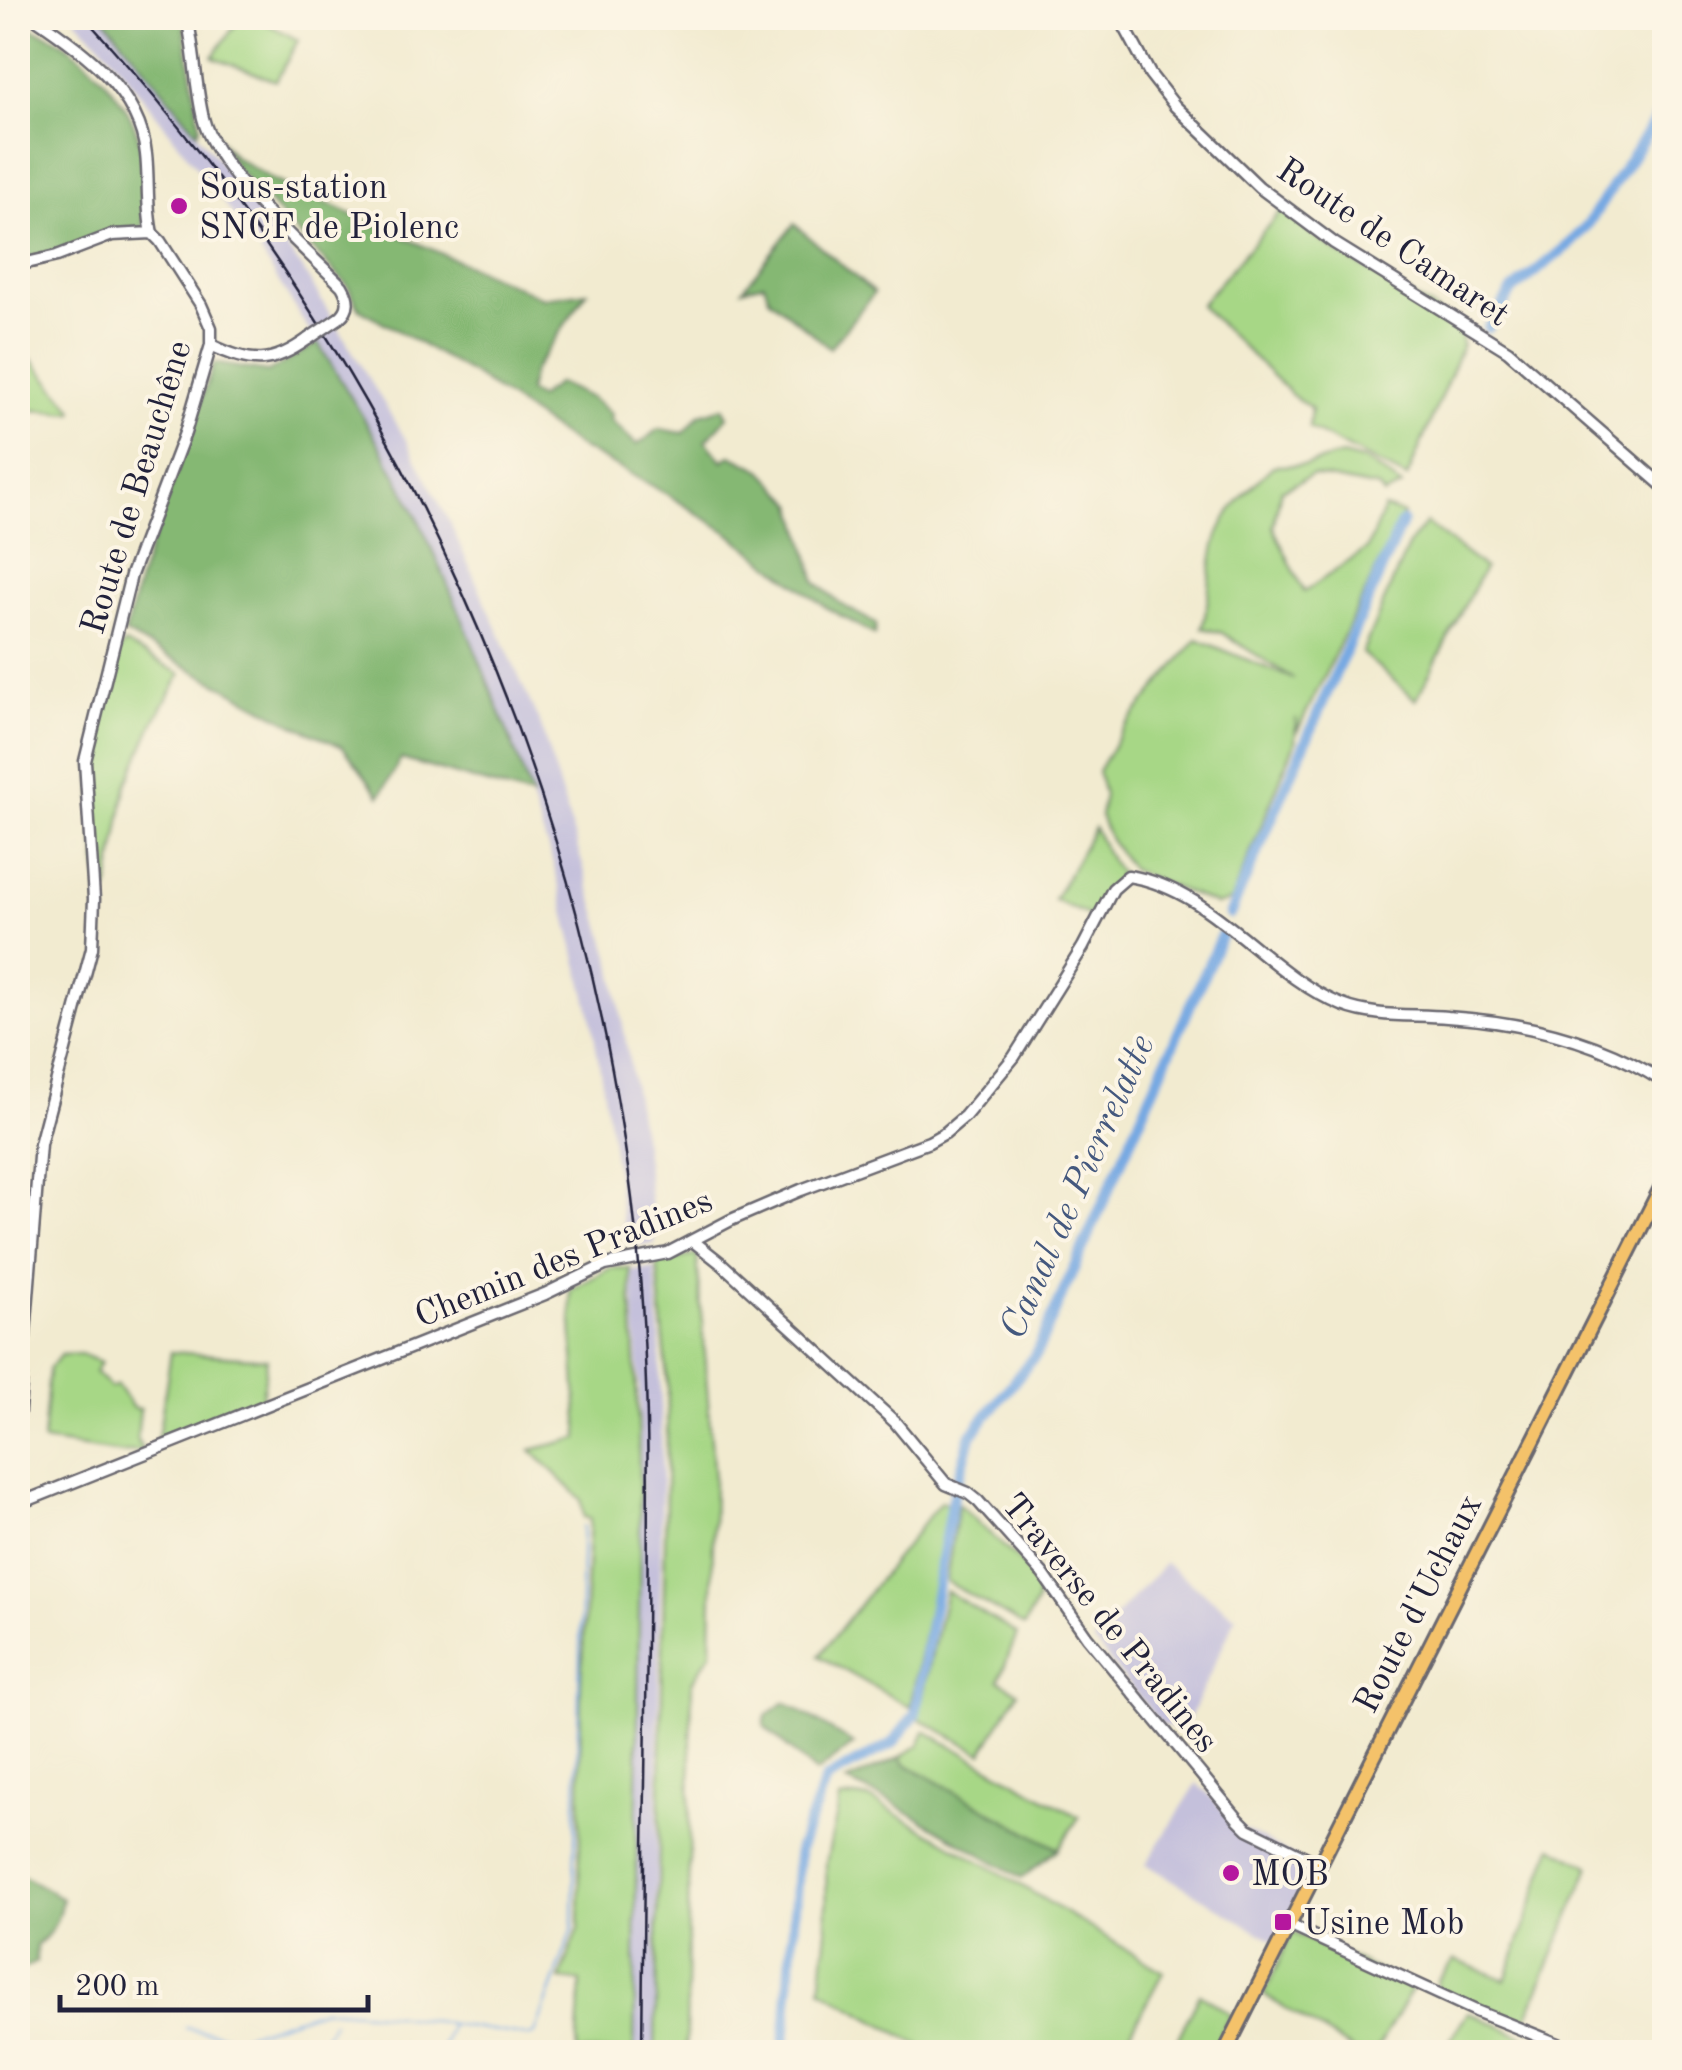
<svg xmlns="http://www.w3.org/2000/svg" width="1682" height="2070" font-family="'Old Standard TT',serif">
	<style>
		.industrial { fill: #c4c0db }
		.green { fill: #a7d786; stroke: #647c60; stroke-width: 2.5 }
		.forest { fill: #85b873; stroke: #546d57; stroke-width: 2.5 }
		.lines { fill: none; stroke-linecap: round; stroke-linejoin: round }
		.stream { stroke: #77a9e2; stroke-width: 2.5 }
		.canal { stroke: #77a9e2; stroke-width: 11 }
		.minor-casing { stroke: #6b686f; stroke-width: 15 }
		.major-casing { stroke: #6b686f; stroke-width: 18 }
		.minor { stroke: #fff; stroke-width: 10 }
		.major { stroke: #f4c26a; stroke-width: 12 }
		.rail { stroke: #22223b; stroke-width: 2.5 }
		.minor-bridge-casing { stroke: #6b686f; stroke-width: 15; stroke-linecap: butt }
		.minor-bridge { stroke: #fff; stroke-width: 10 }
		.poi-dot { fill: #b5179e; stroke: #fcf5e5; stroke-width: 4 }
		.labels { text-anchor: middle; stroke-width: 8; stroke-linejoin: round; paint-order: stroke }
		.poi-label { font-size: 35px; fill: #22223b; stroke: #fcf5e5; text-anchor: start }
		.street-label { font-size: 35px; fill: #22223b; stroke: #fcf5e5 }
		.water-label { font-size: 38px; font-style: italic; fill: #44587e; stroke: #fcf5e5 }
	</style>
	<rect width="100%" height="100%" fill="#fcf5e5"/>
	<filter id="ink" filterUnits="userSpaceOnUse"><feTurbulence type="fractalNoise" baseFrequency=".01" numOctaves="2"/><feDisplacementMap in="SourceGraphic" scale="20" xChannelSelector="R" yChannelSelector="G"/><feConvolveMatrix kernelMatrix="1 2 1 2 8 2 1 2 1" color-interpolation-filters="sRGB"/></filter>
	<filter id="wash" filterUnits="userSpaceOnUse"><feTurbulence type="fractalNoise" baseFrequency=".0048" numOctaves="4" result="noise"/><feDisplacementMap in="SourceGraphic" scale="40" xChannelSelector="R" yChannelSelector="G"/><feGaussianBlur stdDeviation="2.25" result="paint"/><feColorMatrix in="noise" values="0 0 0 0 0 0 0 0 0 0 0 0 0 0 0 0 0 1.4 0 .05"/><feComposite in="paint" operator="in"/></filter>
	<g filter="url(#wash)">
		<rect width="100%" height="100%" fill="#f2ebd0"/>
		<path class="industrial" d="M75,18H104L128,44L302,268L405,438L450,523L541,726L612,962L644,1145L655,1244L625,1245L611,1135L591,1017L553,863L499,707L412,508L373,434L256,245L109,53Z
			M655,1269L660,1338L662,1471L654,2052H635L641,1504L640,1398L632,1270Z
			M1165,1563L1236,1617L1184,1731L1162,1725L1093,1641Z
			M1197,1783L1240,1827L1313,1867L1275,1942L1146,1864Z"/>
		<path class="green" d="M240,18H256L298,40L276,81L213,57Z
			M1281,211L1338,253L1434,309L1460,331L1462,344L1458,356L1407,478L1309,428L1311,408L1292,395L1200,305Z
			M31,359L74,410L72,413L18,409V370L29,371Z
			M1342,455L1366,461L1402,486L1384,495L1379,488L1313,475L1281,490L1273,527L1304,592L1367,549L1384,508L1403,514L1298,730L1296,718L1295,743L1231,900L1217,905L1132,870L1110,840L1100,816L1104,795L1098,771L1123,729L1197,639L1294,679L1222,633L1202,628C1211,600 1208,570 1216,542C1224,511 1251,487 1273,466L1306,465Z
			M1426,523L1484,568L1416,700L1362,653L1409,544Z
			M125,644L181,674L154,722L126,787L108,890L102,895L95,842L92,765L117,652Z
			M1094,828L1110,860L1121,874L1108,891L1094,918L1054,900Z
			M697,1255L714,1479L711,1653L692,1682L686,2052H655L668,1387L657,1262Z
			M611,1268H630L638,1414L640,1527L634,2052H577L581,1982L560,1979L579,1928L581,1684L590,1519L584,1517L581,1499L531,1450L579,1438L570,1290Z
			M171,1352L267,1359L262,1398L157,1444Z
			M80,1354L101,1362L95,1372L111,1388L117,1385L133,1408L140,1409L137,1439L142,1450L123,1453L43,1441L49,1368L61,1355Z
			M941,1501L949,1505L910,1707L819,1656Z
			M958,1504L1040,1580L1036,1603L1024,1626L946,1581Z
			M946,1591L1017,1634L999,1680L1018,1692L982,1753L918,1718Z
			M925,1731L1079,1817L1058,1849L904,1763L901,1757L919,1745Z
			M856,1797L870,1799L1009,1878L1163,1972L1120,2052H931L821,1989L827,1930L826,1863L840,1799Z
			M1552,1847L1590,1866L1524,2025L1438,1989L1437,1981L1455,1960L1506,1980Z
			M1292,1932L1414,1986L1375,2052H1356L1264,1995Z
			M1200,1994L1231,2014L1212,2052H1171Z
			M1468,2012L1540,2044V2052H1443Z"/>
		<path class="forest" d="M104,18H183L200,126L197,132Z
			M18,24C31,29 48,33 60,41C92,62 126,98 138,135C147,163 143,198 144,227L109,233L81,247L18,261Z
			M217,137L235,157L273,180L543,298L587,292L532,373L528,392L538,398L558,383L591,398L611,414L610,420L637,445C669,424 645,428 684,433L700,414L723,407L728,416L706,441L723,461L731,455L762,470L794,504L816,582L841,604L876,624L875,635L827,608L730,534L662,491L576,445L473,374L360,309L347,285L236,168Z
			M794,224L874,293L830,348L769,298L764,283L743,289Z
			M318,343C351,397 385,451 413,508C458,602 496,700 532,797L401,759L380,796L343,747L294,725L125,633L140,576L214,363L268,372Z
			M785,1702L854,1744L816,1773L764,1726L766,1716Z
			M901,1757L904,1763L1058,1849L1022,1878L889,1801L846,1782Z
			M18,1873L62,1898C59,1918 53,1933 36,1946V1962L18,1972Z"/>
		<g class="lines">
			<path class="stream" d="M186,2028L237,2037L324,2009L394,2015L529,2036L535,2034L573,1929L583,1526
				M316,2052L333,2022
				M441,2052L450,2025"/>
			<path class="canal" d="M1488,328L1512,291L1572,242L1588,224L1664,107
				M1230,914L1402,522
				M784,2052L799,1849L826,1779L892,1744L915,1715L952,1500L971,1435L1036,1354L1222,934"/>
		</g>
	</g>
	<g filter="url(#ink)">
		<g class="lines">
			<defs>
				<path id="minor" d="M35,18C83,50 140,92 146,154C149,180 146,207 152,233
					M187,18C195,51 195,85 203,118C216,172 303,247 342,286C349,298 351,308 339,318
					M1120,18L1150,74L1175,106L1259,187L1334,243L1508,351L1664,487
					M18,265L57,256L112,235L152,233
					M211,345C252,365 272,365 308,339
					M693,1241L722,1264L895,1422L946,1484L968,1493L978,1501L1043,1574L1087,1637L1238,1819L1248,1829L1319,1864
					M18,1423L40,1144L92,948L94,899L85,761L131,575L185,433L211,345V328L201,305L160,241L152,233
					M18,1504L545,1294L605,1265L668,1253L731,1220L801,1190L929,1142L945,1133L965,1116L1014,1057L1083,947L1113,889L1128,876C1214,889 1264,973 1342,1005C1375,1018 1413,1014 1447,1017C1523,1022 1600,1040 1664,1082
					M1289,1925L1476,2011L1578,2052"/>
				<path id="major" d="M1225,2052L1664,1182"/>
			</defs>
			<use href="#minor" class="minor-casing"/>
			<use href="#major" class="major-casing"/>
			<use href="#minor" class="minor"/>
			<use href="#major" class="major"/>
			<path class="rail" d="M85,18C398,358 598,804 639,1265C650,1389 648,1513 647,1637C645,1775 643,1914 642,2052"/>
			<defs>
				<path id="minor-bridge" d="M308,339L339,318"/>
			</defs>
			<use href="#minor-bridge" class="minor-bridge-casing"/>
			<use href="#minor-bridge" class="minor-bridge"/>
		</g>
	</g>
	<g class="poi-dot">
		<circle cx="179" cy="206" r="10"/>
		<circle cx="1231" cy="1873" r="10"/>
		<rect x="1273" y="1912" width="20" height="20" rx="5"/>
	</g>
	<g class="labels">
		<g class="poi-label">
			<text x="199" y="198">Sous-station<tspan x="199" dy="40">SNCF de Piolenc</tspan></text>
			<text x="1251" y="1885">MOB</text>
			<text x="1303" y="1934">Usine Mob</text>
		</g>
		<g class="street-label">
			<text transform="translate(1394 241) rotate(34)" y="12">Route de Camaret</text>
			<text transform="translate(135 487) rotate(-73)" y="12">Route de Beauchêne</text>
			<text transform="translate(563 1257) rotate(-22)" y="12">Chemin des Pradines</text>
			<text transform="translate(1417 1603) rotate(-63)" y="12">Route d'Uchaux</text>
			<text transform="translate(1111 1622) rotate(51)" y="12">Traverse de Pradines</text>
		</g>
		<g class="water-label">
			<text transform="translate(1076 1186) rotate(-66)" y="13">Canal de Pierrelatte</text>
		</g>
	</g>
	<rect width="1682" height="2070" fill="none" stroke="#fcf5e5" stroke-width="60"/>
	<path d="M60 1995v15h308v-15" fill="none" stroke="#22223b" stroke-width="5"/>
	<text x="75" y="1995" font-size="30" fill="#22223b" stroke="#fcf5e5" stroke-width="8" paint-order="stroke">200 m</text>
</svg>
